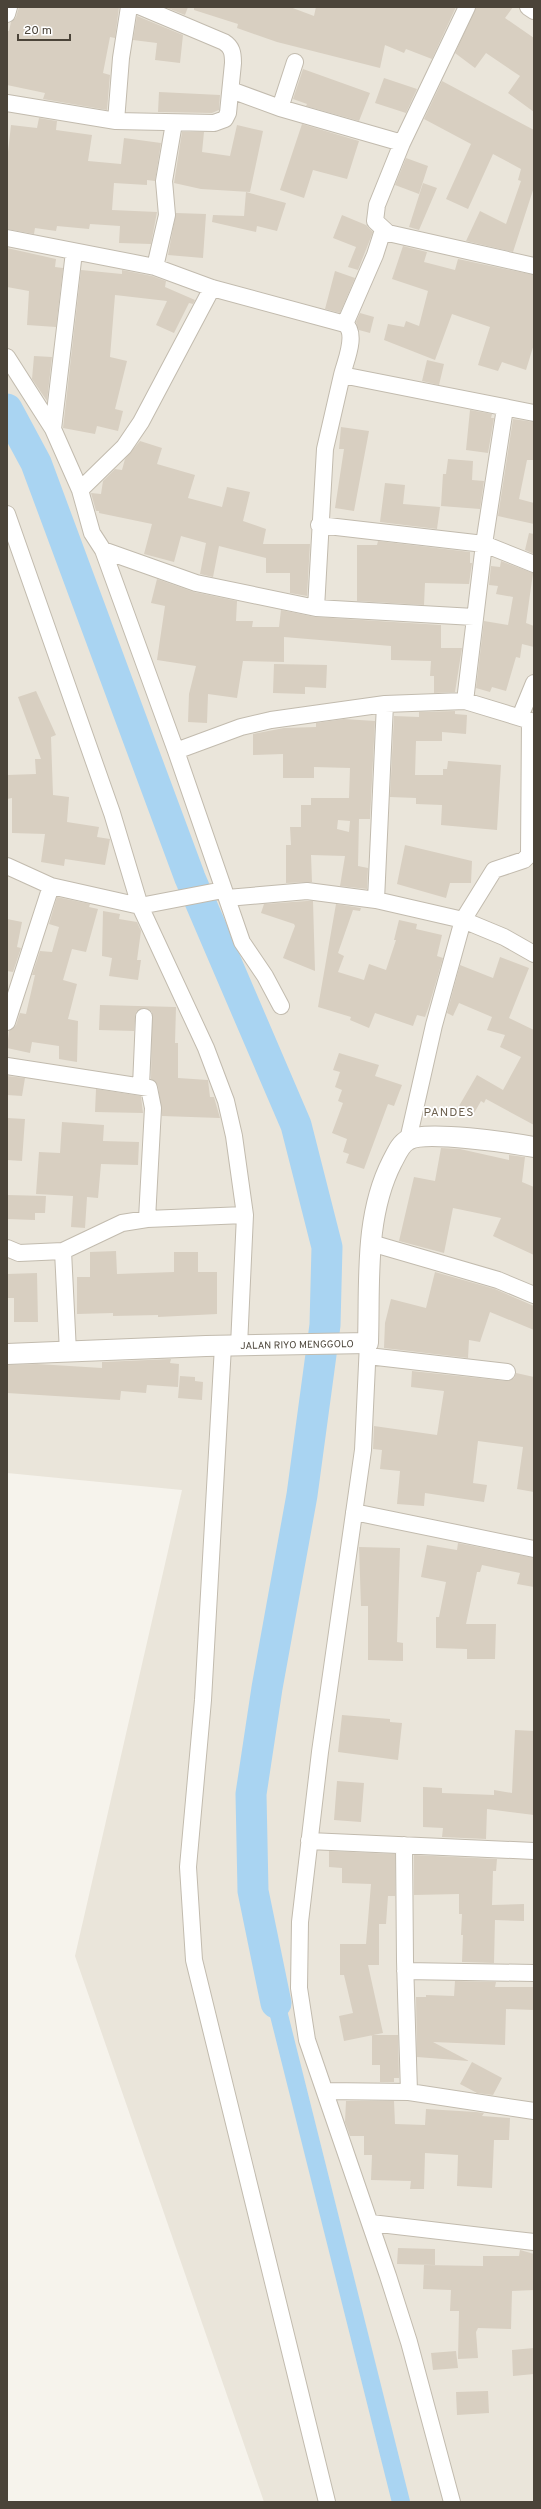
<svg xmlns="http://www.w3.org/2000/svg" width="541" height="2509" font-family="Overpass,sans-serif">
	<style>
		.residential { fill: #eae5da }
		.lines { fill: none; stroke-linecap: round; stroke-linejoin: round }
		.canal { stroke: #a9d4f2; stroke-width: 18 }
		.river { stroke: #a9d4f2; stroke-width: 31 }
		.building { fill: #d8cfc1; fill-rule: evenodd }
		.minor-casing { stroke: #c2bbae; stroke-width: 18 }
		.tertiary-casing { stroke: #c2bbae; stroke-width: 22 }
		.minor { stroke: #fff; stroke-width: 16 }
		.tertiary { stroke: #fff; stroke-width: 20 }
		.labels { text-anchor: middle; stroke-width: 3.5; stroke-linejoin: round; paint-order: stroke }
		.street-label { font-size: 10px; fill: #4b4439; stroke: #fff }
		.quarter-label { font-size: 12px; letter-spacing: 1px; fill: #6e6250; stroke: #fff }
	</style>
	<rect width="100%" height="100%" fill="#f6f3ec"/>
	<path class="residential" d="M7,7H534V2502H264L75,1956L182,1490L7,1473Z"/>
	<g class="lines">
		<path class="canal" d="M276,2003L401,2502"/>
		<path class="river" d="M7,409L36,463L190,878L296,1125L327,1247L325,1325L302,1495L267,1688L251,1794L253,1891L276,2003"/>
	</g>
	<path class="building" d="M19,7H119L115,38L110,37L103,73L110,75L107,110L43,99L45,93L7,85V31H9L11,22L16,17Z
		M165,7H188L185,15Z
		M194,7H290L314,16L316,7H456L432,59L406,49L404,53L385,45L380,68L277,42L237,28L238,24L194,10Z
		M476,7H513L505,18L534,38V112L508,93L520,76L486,53L475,68L455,53Z
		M137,16L183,35L180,63L155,60L157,43L133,40Z
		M303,69L370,93L359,121L306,106L307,104L293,99Z
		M384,78L417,89L406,113L375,103Z
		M442,81L534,130V187L513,252L466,241L480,211L506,224L521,181L518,180L521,169L493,154L468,209L446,199L471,144L424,119Z
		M159,92L220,95L219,110L212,113L158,112Z
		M39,118L57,121L56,130L92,135L88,161L121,164L124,138L161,143L155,181L147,180V185L114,183L112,210L157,212L151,244L119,243L120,226L90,224L89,229L57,226L56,231L35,228L34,234L7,229V161L11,125L37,128Z
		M302,124L359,141L347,179L313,170L304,198L280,190Z
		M237,125L263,131L250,192L201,189L174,183L182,132H204L202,152L230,156Z
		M406,158L428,166L419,194L395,185Z
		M423,183L437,188L419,230L409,227Z
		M246,192L286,203L277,231L257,226L256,232L212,222L213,215L244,216Z
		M176,213L206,214L203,258L168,255Z
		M342,215L366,225L373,232L358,270L348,267L356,247L333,238Z
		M403,246L427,252L424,262L455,270L458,259L534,275V344L526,370L502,362L498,371L478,365L490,327L452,314L435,360L384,340L388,324L404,327L406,321L419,326L428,291L392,279Z
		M7,248L56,259L55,267L63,268L56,327L27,325L29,291L7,287Z
		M81,270L122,274V270L152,276L166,281L165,287L195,300L193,304L189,303L174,333L156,325L167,301L115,295L110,357L127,361L115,409L123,411L118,431L97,426L95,434L63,428Z
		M335,271L355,278L340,313L325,309Z
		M360,313L374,317L370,333L359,330L356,322Z
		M34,356L52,357L47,401L32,379Z
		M427,360L444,364L439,385L422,381Z
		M470,410L492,414L491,418H494L488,453L466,450Z
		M513,419L534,422L533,460H527L519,499L534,503V524L498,516Z
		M341,427L369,431L354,511L335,508L344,449H339Z
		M140,441L162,448L157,464L195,475L188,498L222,507L227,487L250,492L243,521L266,529L263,544H310L307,596L290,593V573H266V558L219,546L213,577L200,574L206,543L181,536L174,562L144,554L152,524L99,513V511H96L91,493L101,494L103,481L115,469L122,470L125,459Z
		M448,459L473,461L472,480L484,481L480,509L441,506L443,474H446Z
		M385,483L405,485L403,504L440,507L437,529L380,522Z
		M529,533L534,534V554L525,550Z
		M378,541L470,552V563H472L469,584L425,583L424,605L357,601V545H377Z
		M501,561L533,573L526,623L534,626V647L522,644L520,658L516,657L506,691L492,687L490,692L476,688L484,621L508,625L513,597L496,594L498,586L489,585L491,566L500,567Z
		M157,579L194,592L237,601L236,621H253L252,627H279L281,610L315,617L441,625V648H462L455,692L434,693V676H430L431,661L391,660V646L284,637V662L243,661L237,698L208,694L207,723L188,722L189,694L196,666L157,660L165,606L151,603Z
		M274,664L327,665L326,688L305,687V694L273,693Z
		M36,691L56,735L51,737L53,795L69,797L67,822L99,827L97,837L110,839L105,865L65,859L64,866L41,862L45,834L12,833V798L7,799V775L36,774L35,759H41L18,697Z
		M455,711V714L467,715L466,734L442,732V741H416L415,775H443V769H447L448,761L501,765L497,830L441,825L442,805L416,804V798L390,797L394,716L419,717V712Z
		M344,719L375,721L370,819H359L358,866L368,868L367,889L340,886L345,856L311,855L312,882L286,883V845H291L290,827H301V805H311V798H349L350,768L314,767V778H283V754L253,755V734L284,728L316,727V723ZM338,820L350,821L349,832L337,829Z
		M405,845L472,861L471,883H450L446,898L397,884Z
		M57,897L90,904L89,907L98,909L86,952L72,949L63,980L77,984L68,1019L78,1021L77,1062L59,1059V1046L32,1042L30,1053L7,1048L9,1031L16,1025L20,1013L26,1014L35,975H32L40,951L52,952L59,927L49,924Z
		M307,901H313L315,971L283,958L295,926L294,924L261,913L264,904Z
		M336,904L361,908L360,911L353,910L338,953L344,956L338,972L364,980L369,964L386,970L396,940H394L399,920L417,924L416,929L442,935L437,956L443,958L429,1006L425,1017L417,1015L413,1026L375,1013L369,1028L350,1020L351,1017L318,1007Z
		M103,911L120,914L119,919L137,922L141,931L137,960H141L138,980L109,976L112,958L102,956Z
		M7,919L22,922L17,947L21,948L13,972L7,971Z
		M500,957L529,968L509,1018L534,1030V1125L486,1099L484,1103L481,1101L473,1115L459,1106L477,1075L503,1090L521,1057L500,1047L505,1035L487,1030L492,1017L459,1003L453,1016L447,1013L460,965L493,978Z
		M100,1005L176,1007L175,1043H178V1078L208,1080L210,1097H214L220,1118L162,1116L158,1086L151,1079L152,1012L144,1008L136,1012L134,1031L99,1030Z
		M339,1053L379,1065L375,1076L402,1085L394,1106L388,1104L364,1169L346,1163L349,1154L343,1152L347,1139L332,1133L343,1103L338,1101L342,1090L335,1087L340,1072L333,1070Z
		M7,1076L25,1078L22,1096L7,1095Z
		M96,1089L141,1096L143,1113L95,1112Z
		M7,1118L25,1119L22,1161L7,1160Z
		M62,1122L104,1125L103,1141L139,1142L138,1165L101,1164L98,1198L87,1197L85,1228L71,1227L73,1196L36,1194L39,1152L60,1153Z
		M441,1148L460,1149L509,1160V1155L525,1157L522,1182L534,1187V1255L493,1236L501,1218L453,1208L444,1253L399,1241L414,1177L435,1181Z
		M7,1195L46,1196L45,1213H35V1220L7,1219Z
		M116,1251L117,1274L174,1272V1252H198V1272H217V1314L158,1317V1315L113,1316V1313L77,1314V1277H90V1252Z
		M435,1272L495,1289L534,1306V1330L490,1312L480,1342L469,1340L468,1358L384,1348L385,1323L391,1299L426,1308Z
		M37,1273L38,1322H14V1298H7V1274Z
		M171,1359L170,1363L179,1364L178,1387L147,1385L146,1393L121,1391L120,1400L7,1393V1365L37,1364L102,1368V1362Z
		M412,1371L506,1381L514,1378L516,1373L534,1377V1492L517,1489L523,1447L478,1441L473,1483L487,1485L484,1502L425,1493L424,1506L397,1504L400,1471L380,1469L382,1450L373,1449L374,1426L437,1435L444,1391L411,1387Z
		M180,1376L195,1377V1381L203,1382L202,1400L178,1398Z
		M458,1543L534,1558V1587L517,1584L520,1573L482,1565L480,1572H477L466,1624H496L495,1659H467V1649L436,1648V1617H439L446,1582L421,1577L427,1545L457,1550Z
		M359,1547L400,1548L397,1642L403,1643V1661L368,1660V1606H361Z
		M342,1715L390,1719V1722L402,1723L398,1760L338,1752Z
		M515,1730L534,1731V1815L487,1809L486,1839L442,1837L443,1828L423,1827V1787L442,1788V1793L494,1795V1790L512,1793Z
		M337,1781L364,1783L361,1822L334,1820Z
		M329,1851L395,1854V1896H388L386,1924H379V1965H368L383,2033L344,2041L339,2016L353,2013L344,1975H340V1944H366L371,1884L342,1883V1868L329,1867Z
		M414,1855L497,1859L496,1871H493L492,1905L524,1904V1921L495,1920L494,1963L462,1962L463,1935H461L462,1914H459V1894L414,1895Z
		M455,1981L496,1982L495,1987H534V2010L506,2009L505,2045L433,2042L469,2061L417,2057L416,1997H426V1995L454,1996Z
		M372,2035H398L399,2078H394V2082H380V2065H372Z
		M472,2062L502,2078L493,2095L477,2093L460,2084Z
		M346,2101H394L395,2124L425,2125L426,2109L476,2112L484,2113L482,2116L510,2118L509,2140H494L492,2188L457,2186L458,2155L425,2153L424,2189H410L411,2181L371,2180L372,2155H364V2136H350L345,2122Z
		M398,2248L435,2249V2265L397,2264Z
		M520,2250L534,2254V2290L512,2291L511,2329L478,2328L476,2332L478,2358L458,2359L459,2311H450L451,2290L423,2289L424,2265L483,2266V2256H519Z
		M534,2348V2374L513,2376L512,2350Z
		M456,2351L458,2368L433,2370L431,2353Z
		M488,2391L489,2413L457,2415L456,2392Z"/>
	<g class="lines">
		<defs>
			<path id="minor" d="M467,7L402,143L377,205L375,221L388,233L534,266
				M528,7L534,11
				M7,14L9,7
				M231,90L280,108L402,143
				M7,103L116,121L214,123L225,119L228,113L233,63C233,53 232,47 224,42L141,7
				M280,108L295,62
				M116,121L121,58L129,7
				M7,238L155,267L212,288L345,324C358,334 345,362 342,375L534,413
				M155,267L167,215L164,181L174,123
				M345,324L375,255L383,230
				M7,357L53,429L80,490L92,533L103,550L176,751L242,942L265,976L281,1006
				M53,429L74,252
				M80,490L124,447L141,422L212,288
				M7,514L112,813L140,906L223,890
				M319,525L484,544L534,564
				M103,550L196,583L316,608L474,617
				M316,608L325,449L342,375
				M465,701L484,544L505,408
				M520,717L534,683
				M176,751L241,727L271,720L385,704L465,701L534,722
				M7,866L51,886L140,906L206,1048L226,1101L234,1136L245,1215L239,1346
				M227,898L307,891L376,900L463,920L504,937L534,954
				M376,900L385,704
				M7,1022L51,886
				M7,1066L149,1088L153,1108L147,1219
				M141,1086L144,1017
				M408,1140L434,1025L463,920L494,870L524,860L529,855L530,721
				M371,1243L498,1280L534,1295
				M7,1248L19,1253L63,1251L122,1223L147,1219L245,1215
				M63,1251L68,1352
				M368,1343L363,1450L320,1752L300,1922L299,1988L307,2040L388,2276L409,2342L452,2502
				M223,1346L203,1700L188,1867L194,1960L327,2502
				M368,1356L507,1372
				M354,1512L534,1549
				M309,1841L534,1851
				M404,1845L405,1961L409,2092
				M405,1971L534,1973
				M325,2091L409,2092L534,2111
				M371,2223L534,2242"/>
			<path id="tertiary" d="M7,1354L206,1346L368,1343C370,1282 364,1217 392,1162C396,1155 400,1144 408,1140C425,1130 512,1143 534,1147"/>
		</defs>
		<use href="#minor" class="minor-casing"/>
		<use href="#tertiary" class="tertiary-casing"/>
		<use href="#minor" class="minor"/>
		<use href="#tertiary" class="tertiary"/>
	</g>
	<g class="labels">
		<g class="street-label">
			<text transform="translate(297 1344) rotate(-1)" y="4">JALAN RIYO MENGGOLO</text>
		</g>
		<g class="quarter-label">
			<text x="449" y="1116">PANDES</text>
		</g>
	</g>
	<rect width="541" height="2509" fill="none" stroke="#4b4439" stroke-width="16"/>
	<path d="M18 34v6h52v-6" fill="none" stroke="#4b4439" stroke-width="2"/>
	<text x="24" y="34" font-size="12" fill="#4b4439" stroke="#ffffff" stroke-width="3" paint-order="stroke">20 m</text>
</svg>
